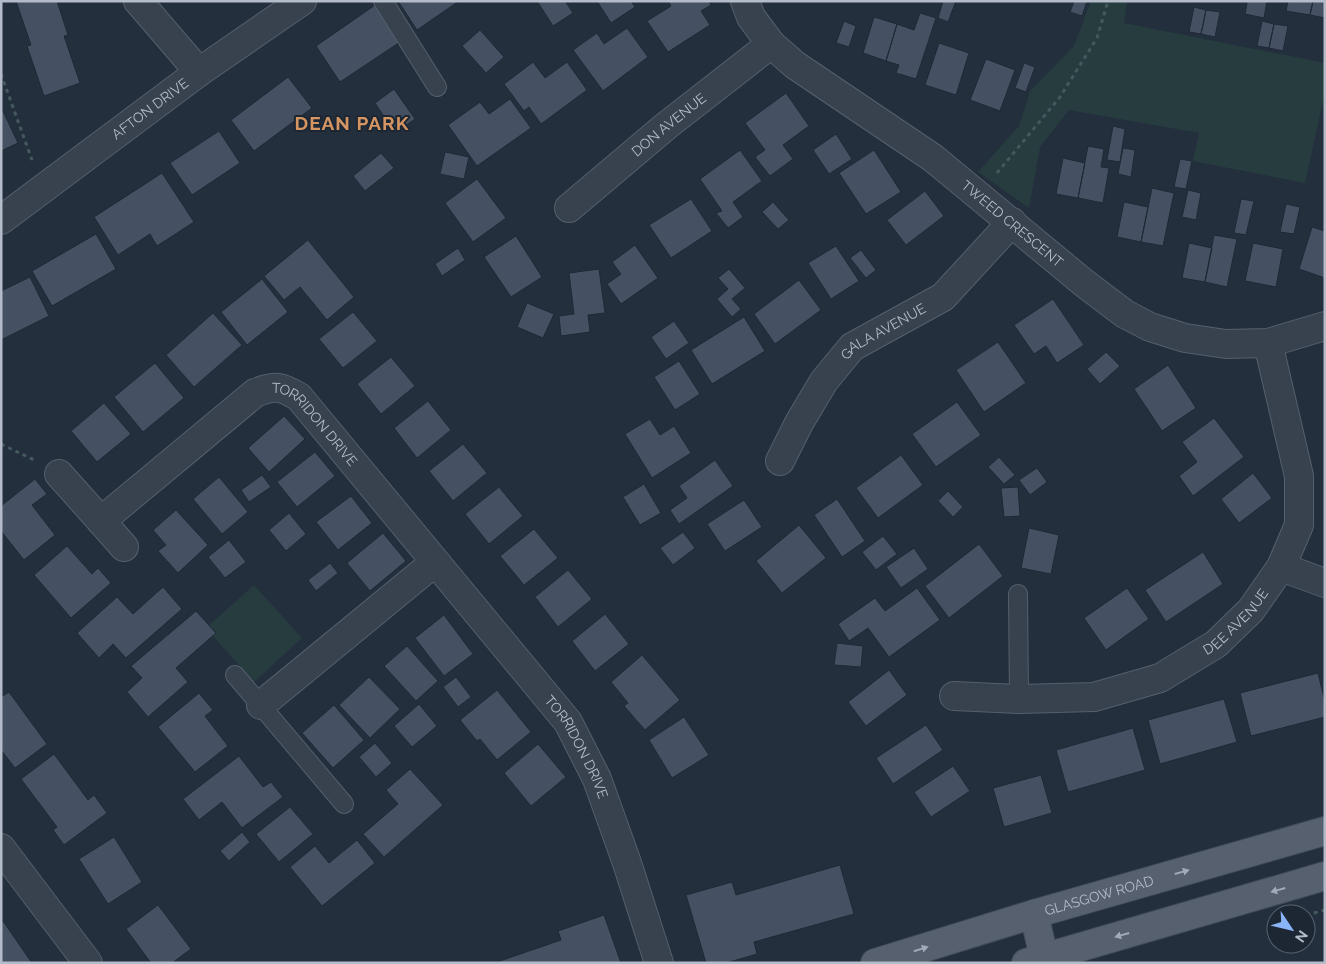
<svg xmlns="http://www.w3.org/2000/svg" width="1326" height="964" font-family="Raleway,sans-serif">
	<style>
		.green { fill: #263c3f }
		.building { fill: #455162; stroke: #1f2835 }
		.lines { fill: none; stroke-linecap: round; stroke-linejoin: round }
		.service-casing { stroke: #565f6c; stroke-width: 20 }
		.minor-casing { stroke: #565f6c; stroke-width: 30 }
		.tertiary-casing { stroke: #565f6c; stroke-width: 30 }
		.primary-casing { stroke: #414a57; stroke-width: 30 }
		.path { stroke: #44595c; stroke-width: 3; stroke-dasharray: 4 4; stroke-linecap: butt }
		.service { stroke: #38414e; stroke-width: 18 }
		.minor { stroke: #38414e; stroke-width: 28 }
		.tertiary { stroke: #38414e; stroke-width: 28 }
		.primary { stroke: #56606e; stroke-width: 28 }
		.oneway { fill: #a1aab7 }
		.labels { text-anchor: middle; stroke-width: 4; stroke-linejoin: round; paint-order: stroke }
		.street-label { font-size: 14px; fill: #b4bcc9; stroke: #1d2633 }
		.district-label { font-size: 19px; font-weight: bold; letter-spacing: 1px; fill: #d59563; stroke: #1d2633 }
	</style>
	<rect width="100%" height="100%" fill="#242f3e"/>
	<path class="green" d="M1091,1H1127L1124,23L1325,63V92L1305,183L1193,161L1199,133L1069,110L1040,147L1029,208L978,172L1019,126L1030,91L1074,46Z
		M254,585L302,638L254,682L206,628Z"/>
	<path class="building" d="M16,1H57L68,35L64,36L80,83L44,96L27,46L31,45Z
		M398,1H459L417,30Z
		M537,1H565L573,13L553,26Z
		M597,1H631L635,7L611,23Z
		M668,1H709L711,5L701,11L710,25L668,52L647,21L671,6Z
		M943,1H956L948,22L938,18Z
		M1074,1H1087L1082,16L1070,12Z
		M1244,1H1267L1264,18L1245,14L1247,3Z
		M1288,1H1313L1310,15L1286,11Z
		M1313,1H1325V18L1310,15Z
		M378,3L403,40L340,82L316,46Z
		M1194,7L1206,10L1201,34L1189,32Z
		M1206,10L1220,12L1215,37L1201,34Z
		M920,13L936,18L916,79L896,73L899,65L886,61L897,24L914,30Z
		M874,17L897,24L886,61L863,53Z
		M844,21L856,26L849,47L836,43Z
		M1262,21L1274,24L1269,48L1257,46Z
		M1274,24L1288,26L1283,51L1269,48Z
		M627,28L648,57L603,91L573,50L597,33L604,44Z
		M480,30L504,57L486,73L462,46Z
		M939,43L969,53L956,95L925,85Z
		M986,59L1015,70L1000,111L970,100Z
		M533,62L545,78L567,62L587,90L541,124L529,107L524,111L504,84Z
		M1024,63L1035,67L1026,92L1015,88Z
		M288,77L312,108L254,151L231,120Z
		M394,89L415,119L395,133L375,103Z
		M786,93L809,126L783,145L793,159L770,176L755,157L765,150L745,123Z
		M510,99L531,128L477,166L448,125L480,102L489,114Z
		M1,107L18,143L1,151Z
		M1113,126L1125,129L1120,162L1107,160Z
		M219,131L240,163L192,195L170,163Z
		M836,134L852,159L829,174L813,150Z
		M1088,146L1104,149L1101,167L1109,168L1103,203L1078,198Z
		M1123,148L1135,150L1131,177L1118,174Z
		M740,150L762,181L733,202L743,217L728,228L716,213L722,211L700,179Z
		M874,150L901,192L866,214L839,173Z
		M445,152L469,157L464,179L440,174Z
		M381,153L394,168L365,191L353,176Z
		M1063,158L1085,163L1078,198L1056,194Z
		M1180,159L1192,161L1186,189L1174,187Z
		M162,173L194,222L157,246L150,234L118,255L94,217Z
		M477,179L506,218L473,242L445,203Z
		M1152,188L1174,193L1163,246L1141,242Z
		M1188,190L1201,193L1196,220L1182,217Z
		M925,191L944,216L906,245L887,220Z
		M691,199L712,231L671,258L649,225Z
		M1241,199L1254,201L1246,235L1234,233Z
		M773,202L789,220L778,229L762,212Z
		M1124,202L1148,207L1141,242L1117,237Z
		M1286,204L1300,207L1294,234L1280,232Z
		M1312,227L1325,231V278L1299,269Z
		M96,234L116,269L52,306L32,271Z
		M1214,235L1237,239L1227,287L1205,282Z
		M516,236L542,277L511,297L484,257Z
		M308,240L354,297L327,320L300,287L284,300L264,276Z
		M1189,243L1212,248L1205,282L1182,278Z
		M1253,243L1283,249L1276,287L1245,281Z
		M635,245L658,278L621,304L607,284L621,274L612,262Z
		M836,246L859,281L831,299L808,263Z
		M458,248L465,260L442,276L435,264Z
		M861,250L876,270L866,278L850,258Z
		M599,269L605,313L588,315L590,332L561,336L559,316L574,314L569,273Z
		M729,269L745,288L732,299L741,309L732,317L717,299L728,289L718,278Z
		M30,277L49,316L1,340V291Z
		M262,279L288,312L247,345L221,312Z
		M799,280L821,310L775,344L754,314Z
		M1053,299L1084,345L1057,363L1046,346L1034,354L1014,325Z
		M527,303L554,314L543,338L517,327Z
		M353,312L377,341L343,368L319,339Z
		M213,313L242,345L194,387L166,355Z
		M744,317L765,351L712,384L691,350Z
		M674,321L689,343L666,359L651,337Z
		M998,342L1026,383L984,412L956,370Z
		M1106,352L1120,366L1100,384L1087,369Z
		M391,357L415,386L381,414L357,384Z
		M679,361L700,394L675,410L654,377Z
		M155,363L184,398L143,432L114,397Z
		M1168,365L1196,408L1162,431L1134,389Z
		M428,401L451,430L417,458L394,428Z
		M957,402L981,435L936,467L912,434Z
		M104,403L131,434L97,462L71,431Z
		M284,416L305,439L269,472L248,448Z
		M1214,418L1244,457L1193,496L1179,476L1197,462L1182,442Z
		M650,419L660,435L674,426L691,453L652,478L625,434Z
		M463,444L487,473L453,501L429,471Z
		M315,452L335,476L297,507L277,482Z
		M901,455L923,485L878,518L856,488Z
		M999,457L1015,475L1004,484L988,467Z
		M715,460L733,486L679,524L670,510L687,498L679,486Z
		M1037,468L1047,482L1030,495L1019,480Z
		M1253,473L1272,498L1239,523L1221,499Z
		M262,475L271,487L249,502L241,490Z
		M219,477L248,512L222,534L193,499Z
		M35,479L47,494L32,505L55,535L24,560L1,531V506Z
		M644,484L661,513L640,525L623,497Z
		M499,487L523,516L489,544L465,514Z
		M1018,487L1020,516L1004,517L1001,488Z
		M948,491L963,507L953,517L938,501Z
		M351,496L372,523L338,550L316,522Z
		M837,499L865,541L842,557L814,515Z
		M744,500L762,527L725,551L707,524Z
		M176,510L208,545L178,573L158,551L166,545L153,530Z
		M289,513L306,534L286,551L269,530Z
		M799,525L826,558L782,593L756,561Z
		M1029,528L1059,535L1051,574L1021,568Z
		M534,529L558,558L524,585L500,556Z
		M683,532L695,548L673,565L660,548Z
		M383,533L406,561L370,591L347,563Z
		M883,536L897,554L876,570L862,552Z
		M229,540L246,562L225,578L208,557Z
		M979,544L1003,576L949,618L925,586Z
		M67,546L92,574L98,568L111,583L71,618L34,575Z
		M914,548L928,569L901,588L886,567Z
		M1203,552L1223,584L1166,622L1145,590Z
		M330,563L338,573L316,591L308,580Z
		M568,570L592,599L558,627L535,597Z
		M163,587L182,609L126,658L113,644L99,658L77,633L117,597L133,614Z
		M917,588L940,620L889,657L868,628L849,641L838,624L875,598L885,611Z
		M1127,588L1149,619L1106,650L1084,618Z
		M196,611L216,633L176,668L188,682L148,717L127,692L142,678L131,666Z
		M605,614L629,644L595,671L572,641Z
		M444,615L473,654L444,676L415,638Z
		M837,643L863,646L861,667L834,665Z
		M407,646L438,681L416,701L384,666Z
		M642,655L680,700L645,730L624,706L628,703L611,682Z
		M889,670L907,695L866,726L848,702Z
		M1318,673L1325,702V717L1251,736L1240,693Z
		M369,677L400,709L370,738L339,705Z
		M456,677L471,697L458,707L443,687Z
		M497,690L531,732L497,760L480,739L477,741L460,720Z
		M9,692L47,744L15,768L1,750V697Z
		M199,693L213,710L205,716L228,746L195,772L158,727Z
		M1224,699L1237,742L1160,764L1148,720Z
		M419,704L437,726L412,747L394,726Z
		M334,705L364,740L333,768L302,733Z
		M684,717L709,755L672,778L649,740Z
		M926,725L943,750L893,784L876,758Z
		M1133,728L1145,770L1068,792L1056,750Z
		M375,743L392,763L376,777L359,757Z
		M538,744L566,777L531,806L504,773Z
		M54,754L88,800L94,795L107,813L64,845L53,830L57,827L21,779Z
		M239,756L263,787L271,782L283,797L242,828L222,802L199,820L183,799Z
		M953,766L970,791L931,817L914,792Z
		M410,769L443,805L384,857L363,834L398,804L386,790Z
		M1041,775L1052,813L1004,827L993,788Z
		M290,807L313,834L279,862L256,834Z
		M242,832L250,842L229,861L220,851Z
		M114,837L142,882L108,904L79,859Z
		M357,840L375,863L322,906L290,867L315,846L329,863Z
		M840,865L854,914L754,942L757,954L726,963H706L686,895L732,882L736,895Z
		M158,905L191,949L172,963H151L126,929Z
		M604,915L621,963H494L561,940L558,931Z
		M3,921L32,963H1V922Z"/>
	<g class="lines">
		<defs>
			<path id="service" d="M383,1L437,87
				M1018,594L1019,699
				M235,675L344,804"/>
			<g id="minor">
				<path d="M138,1L199,72"/>
				<path id="s1" d="M745,1L751,17L771,44L795,65L933,158L1084,283L1125,314L1150,327L1185,338L1226,344L1268,343L1325,326"/>
				<path id="s2" d="M569,208L666,126L771,44"/>
				<path id="s3" d="M780,461L799,423L824,381L852,347L943,297L1012,222"/>
				<path id="s4" d="M59,474L101,521L255,393C275,385 281,386 299,397L568,722L597,779L627,863L659,963"/>
				<path d="M101,521L124,547"/>
				<path d="M1281,567L1325,583"/>
				<path id="s5" d="M954,696L1019,699L1094,697L1160,678L1216,644L1251,610L1281,567L1299,525V476L1268,343"/>
				<path d="M261,705L435,562"/>
				<path d="M1,848L88,963"/>
			</g>
			<g id="tertiary">
				<path id="s6" d="M1,220L199,72L302,1"/>
			</g>
			<g id="primary">
				<path d="M1034,914L1044,957"/>
				<path id="s7" d="M875,963L1034,914L1325,831"/>
				<path d="M1026,963L1325,876"/>
			</g>
		</defs>
		<use href="#service" class="service-casing"/>
		<use href="#minor" class="minor-casing"/>
		<use href="#tertiary" class="tertiary-casing"/>
		<use href="#primary" class="primary-casing"/>
		<path class="path" d="M1,74L32,160
			M997,173L1060,97L1097,38L1108,1
			M1,444L34,460
			M1306,915L1325,910"/>
		<use href="#service" class="service"/>
		<use href="#minor" class="minor"/>
		<use href="#tertiary" class="tertiary"/>
		<use href="#primary" class="primary"/>
	</g>
	<defs><path id="oneway-solid" d="M-6-.8H1V-3.2L6.5 0L1 3.2V.8H-6Z" transform="scale(1.25)"/></defs>
	<g class="oneway">
		<use href="#oneway-solid" transform="translate(1182 872) rotate(-16)"/>
		<use href="#oneway-solid" transform="translate(1278 890) rotate(164)"/>
		<use href="#oneway-solid" transform="translate(1122 935) rotate(164)"/>
		<use href="#oneway-solid" transform="translate(921 949) rotate(-17)"/>
	</g>
	<g class="labels">
		<g class="street-label">
			<text dy="5" stroke="none"><textPath href="#s6" startOffset="186">AFTON DRIVE</textPath></text>
			<text dy="5" stroke="none"><textPath href="#s2" startOffset="130">DON AVENUE</textPath></text>
			<text dy="5" stroke="none"><textPath href="#s1" startOffset="352">TWEED CRESCENT</textPath></text>
			<text dy="5" stroke="none"><textPath href="#s3" startOffset="170">GALA AVENUE</textPath></text>
			<text dy="5" stroke="none"><textPath href="#s4" startOffset="339">TORRIDON DRIVE</textPath></text>
			<text dy="5" stroke="none"><textPath href="#s5" startOffset="304">DEE AVENUE</textPath></text>
			<text dy="5" stroke="none"><textPath href="#s4" startOffset="758">TORRIDON DRIVE</textPath></text>
			<text dy="5" stroke="none"><textPath href="#s7" startOffset="234">GLASGOW ROAD</textPath></text>
		</g>
		<g class="district-label">
			<text x="352" y="130">DEAN PARK</text>
		</g>
	</g>
	<rect width="1326" height="964" fill="none" stroke="#b4bcc9" stroke-width="5"/>
	<g transform="translate(1291 929) rotate(125)"><circle r="24" fill="#1d2633" stroke="#59626f"/>
	<path d="M0-4L9 19L0 12L-9 19Z" fill="#8ab4f8"/>
	<text y="-8" font-size="14" font-weight="bold" text-anchor="middle" fill="#b4bcc9">N</text>
	</g>
</svg>
